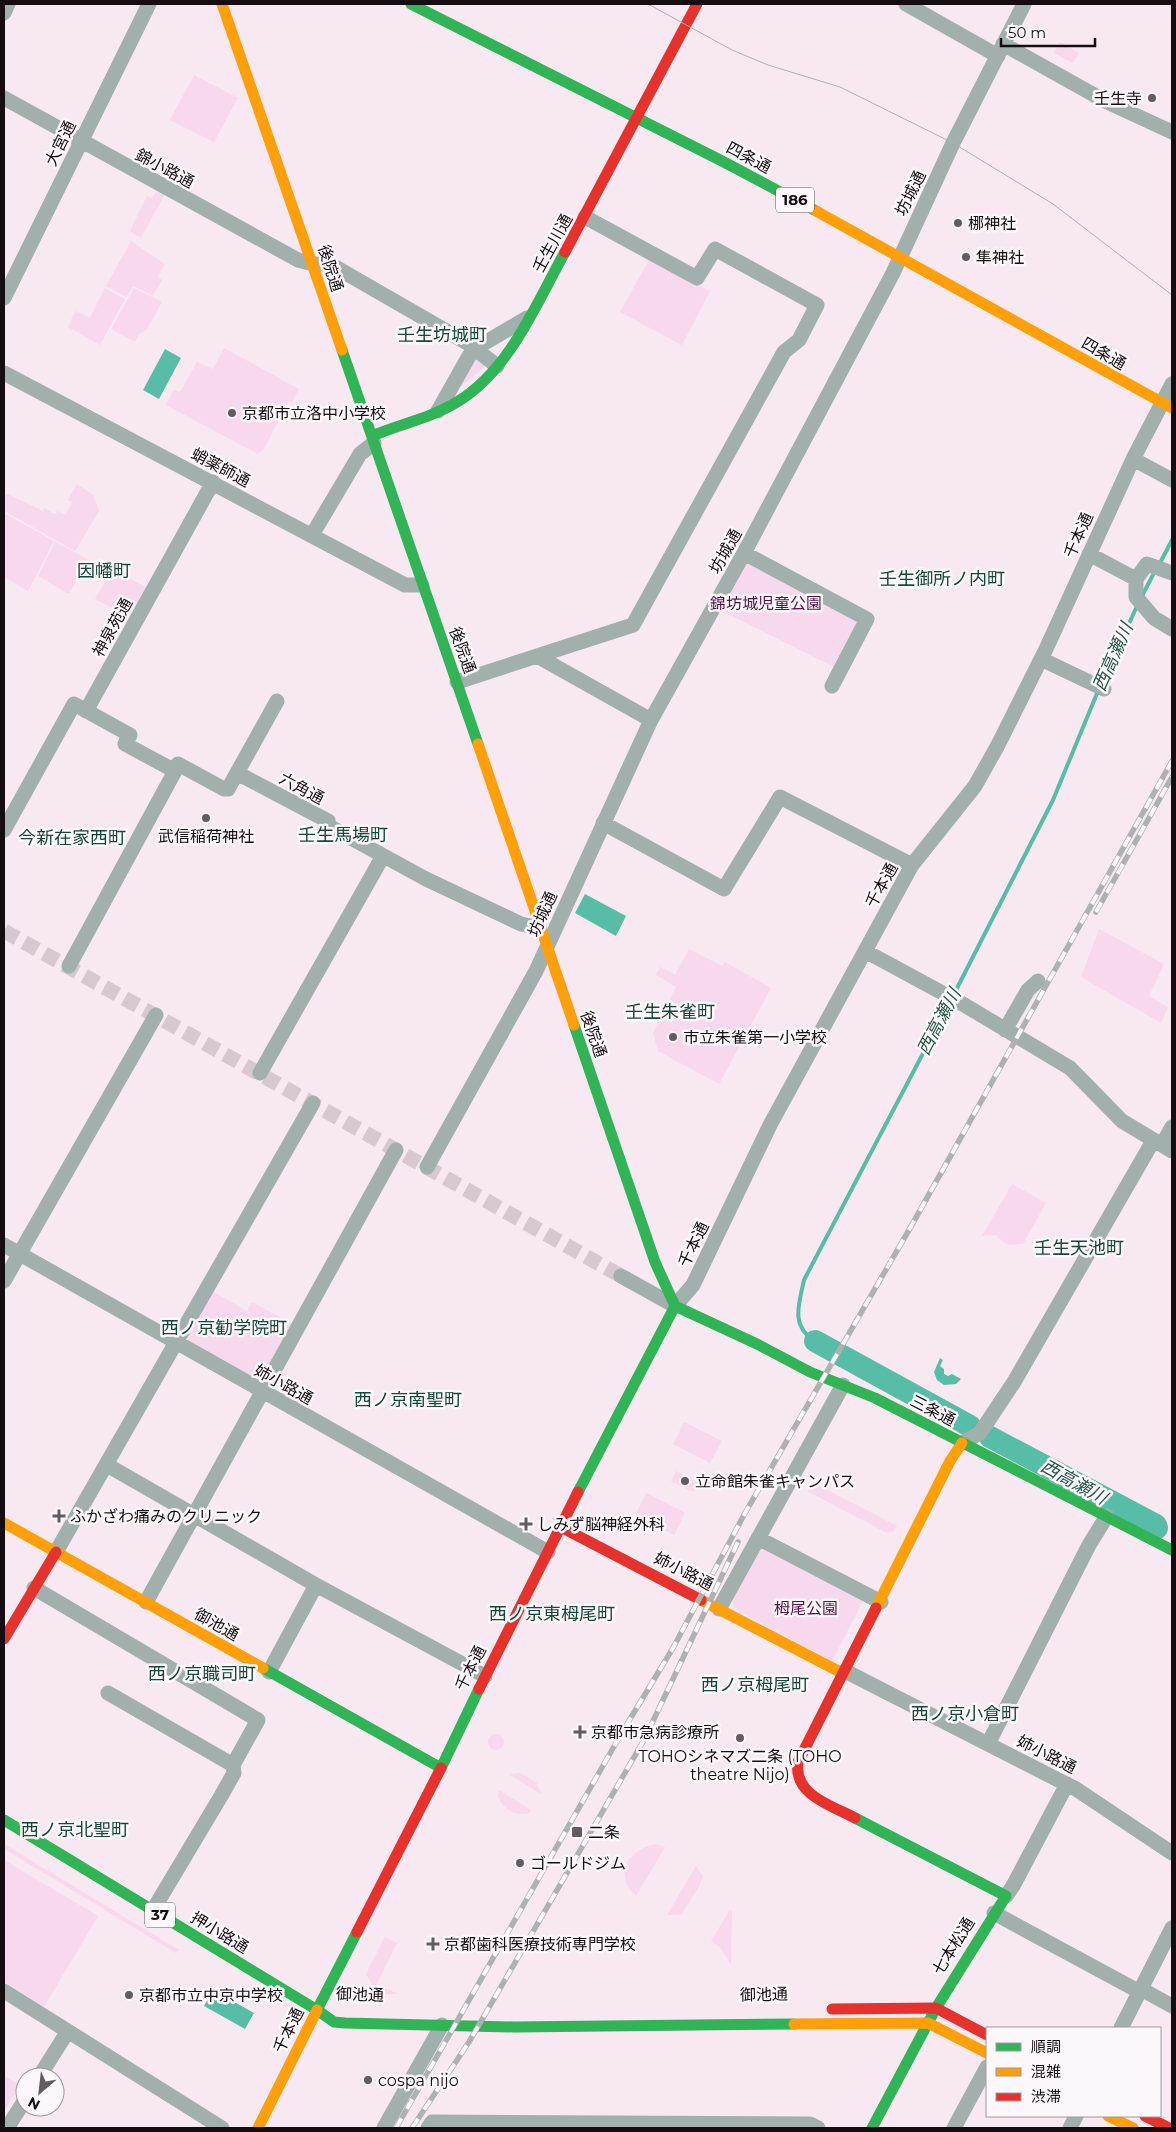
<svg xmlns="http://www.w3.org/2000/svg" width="1176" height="2132" font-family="Montserrat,'Noto Sans JP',sans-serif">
	<rect width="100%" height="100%" fill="#f8e8f2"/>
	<path fill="#f7d8ec" d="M1060 42 1079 53 1073 63 1054 53Z
		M194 75 238 98 214 142 170 120Z
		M159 188 166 192 141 238 130 231 147 196 152 198Z
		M131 241 165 264 158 277 162 280 153 296 133 286 126 297 106 286Z
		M650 258 710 291 682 345 620 312Z
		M105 288 125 299 100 345 68 327 75 311 90 318Z
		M134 288 162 302 147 329 138 335 135 342 111 329Z
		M224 348 299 389 292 402 289 401 264 449 258 454 166 405 174 390 180 392 197 362 213 369Z
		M474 357 486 366 461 386 459 384Z
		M77 484 93 495 99 511 75 551 4 511V497L8 494 43 511 44 508 55 514 57 511 65 515 72 502 68 500Z
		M4 513 54 541 28 591 4 577Z
		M55 542 88 559 69 594 38 576Z
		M751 564 858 620 859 627 836 668 718 609 742 565Z
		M112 569 147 588 130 617 95 599Z
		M1099 929 1164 964 1149 996 1168 1007 1161 1023 1081 977Z
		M689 949 722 966 725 962 771 988 719 1084 658 1051 653 1033 676 987 656 975 660 967 675 975Z
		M1012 1184 1046 1203 1023 1244C1004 1245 1008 1246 996 1235L982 1236Z
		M212 1291 247 1311 252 1302 294 1325 264 1380 258 1383 188 1344 187 1337Z
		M684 1422 722 1441 710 1463 673 1444Z
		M676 1471 698 1482 693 1492 671 1481Z
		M812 1482 897 1526 894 1531 887 1533 807 1491Z
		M647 1493 685 1513 674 1535 635 1515Z
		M763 1548 864 1599 832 1661 734 1608 732 1600 757 1553Z
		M488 1742a8 8 0 1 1 16 0a8 8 0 1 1-16 0Z
		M520 1773 537 1783 541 1794 509 1774Z
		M499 1790 531 1810 529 1813C516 1817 503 1809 498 1797Z
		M4 1844 179 1950 176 1953 4 1849Z
		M656 1844 665 1847 636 1896C613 1874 628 1849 656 1844Z
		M4 1860 98 1916 44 2007 4 1981Z
		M696 1866 703 1876 699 1886 681 1915H667Z
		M730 1910 732 1913 731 1965 720 1947 711 1941Z
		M385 1937 397 1943 377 1984 398 1994H378L366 1974Z
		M4 2076 20 2085 4 2111Z"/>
	<path fill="#58bda7" d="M165 349 181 358 159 399 143 390Z
		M585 894 626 916 616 936 575 913Z
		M940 1358 943 1360 940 1366 944 1369V1374L948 1376 952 1374 961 1379 956 1384 944 1385 937 1380 934 1372Z
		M213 1990 254 2013 245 2029 204 2006Z"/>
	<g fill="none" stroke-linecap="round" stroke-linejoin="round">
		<path stroke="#58bda7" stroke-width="4" d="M1159 565 1172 540
			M1142 596 1155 571
			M1101 684 1138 604
			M953 996 1053 800 1098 691
			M815 1341C790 1326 799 1304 804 1280L950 1002"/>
		<path stroke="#58bda7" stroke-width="22" d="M815 1341 970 1426
			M990 1437 1156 1525 1157 1528"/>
		<path stroke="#d6c7d1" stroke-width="15" stroke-dasharray="15 8" stroke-linecap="butt" d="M4 931 621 1276"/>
		<path stroke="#a1b0ac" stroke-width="15" d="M906 4 998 56
			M4 13 8 4
			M1003 44 1105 101 1172 132
			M4 98 298 260 313 264H330L469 344 497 366
			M4 298 149 4
			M4 373 405 585H422
			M438 411 469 356 476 348 527 318
			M1133 459 1172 480
			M312 535 360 454 374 443
			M744 553 867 619 832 686
			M1089 554 1136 579V597L1154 618 1172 629
			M1136 579 1147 564 1172 573
			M537 656 651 720
			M1041 659 1104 689
			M457 682 633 625 784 352 799 340 817 305 715 249 697 278 585 217
			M86 711 213 482
			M237 773 328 821 327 825 426 879 521 924 539 928
			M603 823 724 889 780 797 912 865
			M4 830 74 704 130 735 125 744 175 771 178 764 224 789H228L277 701
			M865 951 961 1003 1070 1068 1122 1121 1172 1151
			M69 966 175 771
			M1005 1030 1028 990 1038 981
			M260 1073 383 856
			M1162 1145 1172 1127
			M427 1167 536 971 651 720 744 553 893 273 953 143 1024 4
			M4 1245 548 1552
			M621 1276 675 1306 693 1285 770 1125 912 865 975 786 998 745 1046 649 1133 459 1172 384
			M4 1281 156 1015
			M962 1443 980 1433 1014 1382 1153 1141
			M107 1465 316 1585 485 1676
			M758 1538 881 1602
			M56 1552 313 1103
			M34 1588 258 1720 233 1765 234 1773 221 1796 153 1910
			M146 1602 396 1150
			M719 1609 843 1385
			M845 1671 1076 1789 1172 1853
			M269 1672 316 1585
			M108 1693 233 1765
			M988 1744 1089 1545 1107 1516
			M1006 1896 1013 1886 1067 1784
			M994 1913 1140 1992
			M1141 1989 1172 2006
			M4 1991 222 2128
			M1121 2028 1172 1928
			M39 2077 68 2031
			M7 2128 25 2100
			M384 2128 442 2025
			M428 2128 432 2122 810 2124 818 2128
			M954 2128 987 2067
			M1070 2128 1076 2116"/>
		<path stroke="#30b455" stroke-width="11" d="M411 4 722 161 816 211
			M342 350 478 744
			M372 436C400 424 431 418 457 402 510 370 536 304 565 252
			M574 1025 655 1262 675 1306
			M675 1306 757 1344 810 1372 875 1398 1172 1550
			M578 1492 675 1306
			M263 1668 441 1768 479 1689
			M855 1818 1006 1896 936 2008 872 2128
			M4 1820 317 2010 357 1932
			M317 2010 334 2022 345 2023 515 2027 794 2024"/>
		<path stroke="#ff9f0a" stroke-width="11" d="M222 4 342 350
			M816 211 1172 408
			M478 744 574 1025
			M4 1523 263 1668
			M701 1600 844 1674
			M876 1608 950 1461 962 1443
			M794 2024 928 2023 987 2053
			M1108 2116 1133 2128
			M258 2128 317 2010"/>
		<path stroke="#e5322d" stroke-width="11" d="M565 252 697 4
			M561 1527 701 1600
			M4 1639 56 1552
			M479 1689 578 1492
			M855 1818C831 1805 793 1795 798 1762L876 1608
			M357 1932 441 1768
			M832 2009 936 2008 987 2035
			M1145 2116 1169 2128"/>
		<path stroke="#aeb1b2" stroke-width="1" d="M648 4 732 50 768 65 840 87 953 143 1053 204 1172 295"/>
		<defs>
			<path id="rail" d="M1096 912 1172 777
				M396 2128 624 1729 673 1648 745 1513 909 1230 1172 761
				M412 2128 469 2042 644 1740 738 1542"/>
		</defs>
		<use href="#rail" stroke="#aeb1b2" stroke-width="5.5"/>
		<use href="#rail" stroke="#fcf7fa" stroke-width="4" stroke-dasharray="11" stroke-linecap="butt"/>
	</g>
	<g fill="#655a61" stroke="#fcf7fa" stroke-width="2">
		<circle cx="1152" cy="98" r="5"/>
		<circle cx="958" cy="223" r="5"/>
		<circle cx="966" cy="257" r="5"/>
		<circle cx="232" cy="413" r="5"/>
		<circle cx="206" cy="818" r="5"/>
		<circle cx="673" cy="1037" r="5"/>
		<circle cx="685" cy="1481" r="5"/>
		<path d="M56.5 1508.5h5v5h5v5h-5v5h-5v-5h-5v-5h5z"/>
		<path d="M523.5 1516.5h5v5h5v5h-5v5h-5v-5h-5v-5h5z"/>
		<path d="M577.5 1724.5h5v5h5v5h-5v5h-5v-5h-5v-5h5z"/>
		<circle cx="740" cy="1738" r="5"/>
		<rect x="571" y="1826" width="12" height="12" rx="2.5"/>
		<circle cx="520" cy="1863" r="5"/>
		<path d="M430.5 1936.5h5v5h5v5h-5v5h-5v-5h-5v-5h5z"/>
		<circle cx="129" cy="1995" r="5"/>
		<circle cx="368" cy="2080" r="5"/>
	</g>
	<g text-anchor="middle" stroke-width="5" stroke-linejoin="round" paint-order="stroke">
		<g fill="#fcf7fa" stroke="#5b5358" stroke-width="1">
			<rect x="776" y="187.5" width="38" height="25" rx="4"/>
			<rect x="145" y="1902.5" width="30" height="25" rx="4"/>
		</g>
		<g font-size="15" font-weight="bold" fill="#160d13">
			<text x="795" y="205">186</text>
			<text x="160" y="1920">37</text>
		</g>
		<g font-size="16" fill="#160d13" stroke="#fcf7fa" text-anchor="start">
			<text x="1142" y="104" text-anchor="end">壬生寺</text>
			<text x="968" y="229">梛神社</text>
			<text x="976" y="263">隼神社</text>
			<text x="242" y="419">京都市立洛中小学校</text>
			<text x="206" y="842" text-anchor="middle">武信稲荷神社</text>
			<text x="683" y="1043">市立朱雀第一小学校</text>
			<text x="695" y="1487">立命館朱雀キャンパス</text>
			<text x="70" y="1522">ふかざわ痛みのクリニック</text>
			<text x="537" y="1530">しみず脳神経外科</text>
			<text x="591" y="1738">京都市急病診療所</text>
			<text x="740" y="1762" text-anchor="middle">TOHOシネマズ二条 (TOHO<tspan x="740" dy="18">theatre Nijo)</tspan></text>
			<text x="588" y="1838">二条</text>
			<text x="530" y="1869">ゴールドジム</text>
			<text x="444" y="1950">京都歯科医療技術専門学校</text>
			<text x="139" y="2001">京都市立中京中学校</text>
			<text x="378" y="2086">cospa nijo</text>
		</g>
		<g font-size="16" fill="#160d13" stroke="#fcf7fa">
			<text transform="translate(60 143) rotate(-64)" y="6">大宮通</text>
			<text transform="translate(749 157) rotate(28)" y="6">四条通</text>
			<text transform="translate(165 168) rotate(28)" y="6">錦小路通</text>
			<text transform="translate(910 193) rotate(-64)" y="6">坊城通</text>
			<text transform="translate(552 243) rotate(-61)" y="6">壬生川通</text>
			<text transform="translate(331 268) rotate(72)" y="6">後院通</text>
			<text transform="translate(1104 353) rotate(30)" y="6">四条通</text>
			<text transform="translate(221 467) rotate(28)" y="6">蛸薬師通</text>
			<text transform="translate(1078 535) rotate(-66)" y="6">千本通</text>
			<text transform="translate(725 551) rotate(-61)" y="6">坊城通</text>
			<text transform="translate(112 627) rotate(-61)" y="6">神泉苑通</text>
			<text transform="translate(463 650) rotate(70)" y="6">後院通</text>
			<text transform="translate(302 788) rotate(28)" y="6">六角通</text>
			<text transform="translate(881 885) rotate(-61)" y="6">千本通</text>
			<text transform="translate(542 914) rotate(-66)" y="6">坊城通</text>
			<text transform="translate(594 1034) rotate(71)" y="6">後院通</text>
			<text transform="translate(693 1244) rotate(-64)" y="6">千本通</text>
			<text transform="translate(284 1384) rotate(29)" y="6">姉小路通</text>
			<text transform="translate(933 1410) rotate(27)" y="6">三条通</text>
			<text transform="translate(684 1571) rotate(27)" y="6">姉小路通</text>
			<text transform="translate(217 1624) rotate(29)" y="6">御池通</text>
			<text transform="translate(470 1668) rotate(-63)" y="6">千本通</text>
			<text transform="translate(1047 1754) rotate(27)" y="6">姉小路通</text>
			<text transform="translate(220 1932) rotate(31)" y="6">押小路通</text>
			<text transform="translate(953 1946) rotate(-58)" y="6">七本松通</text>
			<text transform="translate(360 1994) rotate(2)" y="6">御池通</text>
			<text transform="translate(764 1994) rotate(-1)" y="6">御池通</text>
			<text transform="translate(288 2030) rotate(-64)" y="6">千本通</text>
		</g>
		<g font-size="16" fill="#5c1049" stroke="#fcf7fa">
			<text x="766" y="609">錦坊城児童公園</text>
			<text x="806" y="1614">栂尾公園</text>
		</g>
		<g font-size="18" fill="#16493a" stroke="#fcf7fa">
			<text x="442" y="341">壬生坊城町</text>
			<text x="104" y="577">因幡町</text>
			<text x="942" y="585">壬生御所ノ内町</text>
			<text x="343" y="841">壬生馬場町</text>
			<text x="72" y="844">今新在家西町</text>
			<text x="670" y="1018">壬生朱雀町</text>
			<text x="1079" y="1254">壬生天池町</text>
			<text x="224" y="1334">西ノ京勧学院町</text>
			<text x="408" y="1406">西ノ京南聖町</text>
			<text x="552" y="1620">西ノ京東栂尾町</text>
			<text x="202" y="1680">西ノ京職司町</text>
			<text x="755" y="1691">西ノ京栂尾町</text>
			<text x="965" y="1720">西ノ京小倉町</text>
			<text x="75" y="1836">西ノ京北聖町</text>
		</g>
		<g font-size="18" font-style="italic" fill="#255a49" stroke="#fcf7fa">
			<text transform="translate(1113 657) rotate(-66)" y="6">西高瀬川</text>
			<text transform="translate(939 1022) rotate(-62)" y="6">西高瀬川</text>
			<text transform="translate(1074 1482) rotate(29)" y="6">西高瀬川</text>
		</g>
	</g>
	<rect width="1176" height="2132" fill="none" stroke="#160d13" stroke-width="10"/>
	<rect x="986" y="2027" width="175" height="90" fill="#fcf7fa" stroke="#a0999e"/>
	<rect x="996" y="2043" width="25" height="8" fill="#30b455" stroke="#a0999e"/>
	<text x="1031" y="2052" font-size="15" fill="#160d13">順調</text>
	<rect x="996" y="2068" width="25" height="8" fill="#ff9f0a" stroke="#a0999e"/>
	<text x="1031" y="2077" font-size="15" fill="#160d13">混雑</text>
	<rect x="996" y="2093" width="25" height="8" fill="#e5322d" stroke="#a0999e"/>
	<text x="1031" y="2102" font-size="15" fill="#160d13">渋滞</text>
	<g transform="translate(40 2092) rotate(208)"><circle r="24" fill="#fcf7fa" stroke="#a0999e"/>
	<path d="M0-4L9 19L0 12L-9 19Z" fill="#655a61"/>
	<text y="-8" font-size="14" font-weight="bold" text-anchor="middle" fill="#160d13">N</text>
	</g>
	<path d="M1001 38v8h94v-8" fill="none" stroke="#160d13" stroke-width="2.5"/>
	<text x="1008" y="38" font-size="15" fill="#160d13" stroke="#fcf7fa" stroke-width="4" paint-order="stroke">50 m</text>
</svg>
